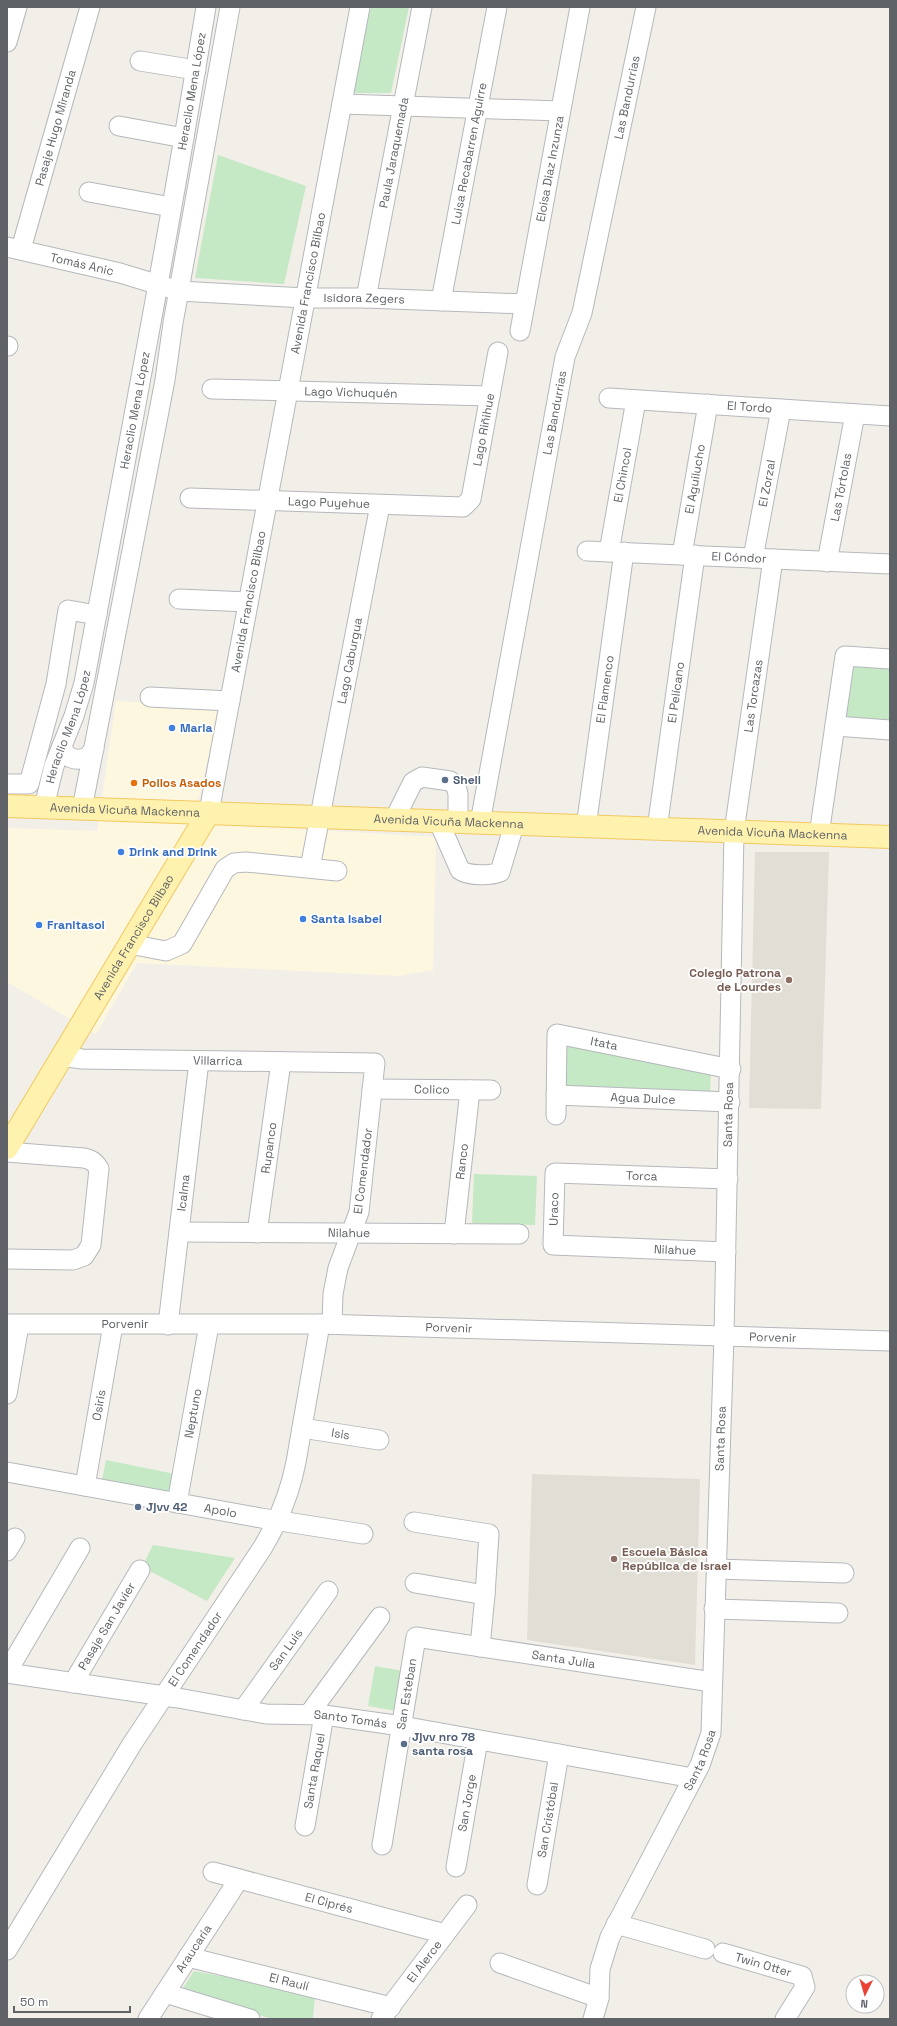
<svg xmlns="http://www.w3.org/2000/svg" width="897" height="2026" font-family="'Space Grotesk',sans-serif">
	<rect width="100%" height="100%" fill="#f1efe8"/>
	<path fill="#fef7e0" d="M116 701 220 707 193 823 436 837 433 970 400 976 137 963 96 1034 7 982V828L97 831Z"/>
	<path fill="#e1ded6" d="M755 852H829L821 1109 749 1108Z
		M532 1474 700 1479 695 1665 527 1640Z"/>
	<path fill="#c5e8c5" d="M371 7H409L391 93H351Z
		M218 155 306 186 284 284 195 278Z
		M852 663 890 665V721L844 718Z
		M564 1046 711 1068 710 1095 564 1086Z
		M474 1174 537 1176 535 1225 472 1223Z
		M106 1460 175 1474 171 1494 102 1480Z
		M153 1545 235 1558 207 1601 142 1567Z
		M375 1666 403 1671 397 1711 368 1706Z
		M194 1971 315 1994 313 2019H272L181 1991Z"/>
	<g fill="none" stroke-linecap="round" stroke-linejoin="round">
		<defs>
			<g id="minor">
				<path d="M7 42 17 7"/>
				<path d="M140 61 196 70"/>
				<path d="M342 104 560 111"/>
				<path d="M119 126 184 138"/>
				<path d="M89 192 171 207"/>
				<path id="s1" d="M7 247 120 273 179 291 305 298H366L525 304"/>
				<path id="s2" d="M21 249 90 7"/>
				<path id="s3" d="M366 298 422 7"/>
				<path id="s4" d="M441 301 497 7"/>
				<path id="s5" d="M520 331 580 7"/>
				<path d="M7 346H8"/>
				<path id="s6" d="M212 389 490 396"/>
				<path id="s7" d="M609 398 890 416"/>
				<path id="s8" d="M190 498 463 507 471 499 498 352"/>
				<path id="s9" d="M587 551 890 564"/>
				<path id="s10" d="M609 552 636 400"/>
				<path id="s11" d="M682 555 708 404"/>
				<path id="s12" d="M753 558 781 409"/>
				<path id="s13" d="M827 562 855 414"/>
				<path d="M179 599 248 602"/>
				<path d="M150 697 230 701"/>
				<path d="M835 726 890 730"/>
				<path d="M62 746C65 759 77 762 88 757L94 749"/>
				<path d="M7 784H29L56 684 68 610 97 615"/>
				<path id="s14" d="M44 807 54 766 74 716 84 683C126 458 169 233 206 7"/>
				<path d="M82 809 165 380 173 323 230 7"/>
				<path id="s15" d="M209 812 360 7"/>
				<path d="M394 820 413 782 422 777 450 781 456 786 458 794V822"/>
				<path d="M439 822 460 870C468 876 490 876 500 872L514 825"/>
				<path id="s16" d="M480 823 565 357 582 313 646 7"/>
				<path id="s17" d="M586 827 624 552"/>
				<path id="s18" d="M657 829 695 555"/>
				<path d="M819 835 845 656 890 659"/>
				<path id="s19" d="M310 868 380 505"/>
				<path d="M129 944 166 951 182 944 225 869 234 863 246 862 337 871"/>
				<path id="s20" d="M61 1056 82 1059 375 1063 359 1212 338 1268 333 1294 332 1324"/>
				<path id="s21" d="M372 1089 491 1090"/>
				<path id="s22" d="M556 1095 730 1102"/>
				<path id="s23" d="M556 1115 557 1034 731 1069"/>
				<path d="M7 1152 84 1158C92 1160 95 1162 99 1169L91 1245 84 1256 73 1260 7 1259"/>
				<path id="s24" d="M179 1232 519 1234"/>
				<path id="s25" d="M257 1233 281 1062"/>
				<path id="s26" d="M454 1234 470 1090"/>
				<path id="s27" d="M726 1252 553 1245 555 1173 728 1179"/>
				<path id="s28" d="M7 1324H320L890 1341"/>
				<path id="s29" d="M168 1325 199 1061"/>
				<path d="M7 1394 19 1325"/>
				<path id="s30" d="M302 1428 379 1440"/>
				<path id="s31" d="M7 1472 261 1518 363 1534"/>
				<path id="s32" d="M85 1486 113 1325"/>
				<path id="s33" d="M177 1503 209 1325"/>
				<path d="M414 1522 489 1534 485 1595 480 1647"/>
				<path d="M7 1551 15 1538"/>
				<path d="M716 1569 844 1573"/>
				<path d="M415 1583 485 1595"/>
				<path d="M714 1609 838 1613"/>
				<path d="M7 1672 80 1548"/>
				<path id="s34" d="M7 1673 178 1698 266 1714 324 1715 402 1726 693 1778"/>
				<path id="s35" d="M73 1683 140 1570"/>
				<path id="s36" d="M243 1710 328 1591"/>
				<path d="M309 1714 380 1617"/>
				<path id="s37" d="M305 1826 324 1715"/>
				<path id="s38" d="M382 1845 416 1637 712 1682"/>
				<path id="s39" d="M456 1867 478 1740"/>
				<path id="s40" d="M213 1872 445 1934"/>
				<path id="s41" d="M537 1885 559 1754"/>
				<path d="M616 1924 705 1949"/>
				<path id="s42" d="M7 1950 132 1744 263 1547C279 1520 290 1493 296 1462L320 1324"/>
				<path id="s43" d="M723 1953 802 1976 805 1987 785 2019"/>
				<path id="s44" d="M188 1957 391 2007"/>
				<path d="M500 1963 599 1998"/>
				<path d="M165 1993 250 2019"/>
				<path id="s45" d="M148 2019 239 1879"/>
				<path id="s46" d="M381 2019 467 1905"/>
				<path id="s47" d="M593 2019 599 1998 600 1969 610 1937 700 1765 711 1733 724 1336 734 832 773 559"/>
			</g>
			<g id="major">
				<path id="s48" d="M7 806 890 837"/>
				<path id="s49" d="M7 1148 209 812"/>
			</g>
		</defs>
		<use href="#minor" stroke="#b5b8bc" stroke-width="21"/>
		<use href="#major" stroke="#f2c960" stroke-width="24"/>
		<use href="#minor" stroke="#fff" stroke-width="19"/>
		<use href="#major" stroke="#fff2af" stroke-width="22"/>
	</g>
	<g fill="#3f7fe0" stroke="#fff" stroke-width="1.5">
		<circle cx="172" cy="728" r="4"/>
		<circle cx="121" cy="852" r="4"/>
		<circle cx="303" cy="919" r="4"/>
		<circle cx="39" cy="925" r="4"/>
	</g>
	<g fill="#5c6f8a" stroke="#fff" stroke-width="1.5">
		<circle cx="445" cy="780" r="4"/>
		<circle cx="138" cy="1507" r="4"/>
		<circle cx="404" cy="1744" r="4"/>
	</g>
	<circle fill="#e8710a" stroke="#fff" stroke-width="1.5" cx="134" cy="783" r="4"/>
	<g fill="#8d6e63" stroke="#fff" stroke-width="1.5">
		<circle cx="789" cy="980" r="4"/>
		<circle cx="614" cy="1559" r="4"/>
	</g>
	<g text-anchor="middle" stroke-width="3.5" stroke-linejoin="round" paint-order="stroke">
		<g font-size="12" fill="#5f6368" stroke="#fff">
			<text dy="4" stroke="none"><textPath href="#s14" startOffset="732">Heraclio Mena López</textPath></text>
			<text dy="4" stroke="none"><textPath href="#s16" startOffset="741">Las Bandurrias</textPath></text>
			<text dy="4" stroke="none"><textPath href="#s2" startOffset="126">Pasaje Hugo Miranda</textPath></text>
			<text dy="4" stroke="none"><textPath href="#s3" startOffset="148">Paula Jaraquemada</textPath></text>
			<text dy="4" stroke="none"><textPath href="#s4" startOffset="150">Luisa Recabarren Aguirre</textPath></text>
			<text dy="4" stroke="none"><textPath href="#s5" startOffset="165">Eloisa Diaz Inzunza</textPath></text>
			<text dy="4" stroke="none"><textPath href="#s1" startOffset="77">Tomás Anic</textPath></text>
			<text dy="4" stroke="none"><textPath href="#s15" startOffset="538">Avenida Francisco Bilbao</textPath></text>
			<text dy="4" stroke="none"><textPath href="#s1" startOffset="363">Isidora Zegers</textPath></text>
			<text dy="4" stroke="none"><textPath href="#s6" startOffset="139">Lago Vichuquén</textPath></text>
			<text dy="4" stroke="none"><textPath href="#s7" startOffset="141">El Tordo</textPath></text>
			<text dy="4" stroke="none"><textPath href="#s14" startOffset="408">Heraclio Mena López</textPath></text>
			<text dy="4" stroke="none"><textPath href="#s16" startOffset="417">Las Bandurrias</textPath></text>
			<text dy="4" stroke="none"><textPath href="#s8" startOffset="355">Lago Riñihue</textPath></text>
			<text dy="4" stroke="none"><textPath href="#s10" startOffset="78">El Chincol</textPath></text>
			<text dy="4" stroke="none"><textPath href="#s11" startOffset="77">El Aguilucho</textPath></text>
			<text dy="4" stroke="none"><textPath href="#s12" startOffset="76">El Zorzal</textPath></text>
			<text dy="4" stroke="none"><textPath href="#s13" startOffset="76">Las Tórtolas</textPath></text>
			<text dy="4" stroke="none"><textPath href="#s8" startOffset="139">Lago Puyehue</textPath></text>
			<text dy="4" stroke="none"><textPath href="#s9" startOffset="152">El Cóndor</textPath></text>
			<text dy="4" stroke="none"><textPath href="#s15" startOffset="214">Avenida Francisco Bilbao</textPath></text>
			<text dy="4" stroke="none"><textPath href="#s19" startOffset="211">Lago Caburgua</textPath></text>
			<text dy="4" stroke="none"><textPath href="#s17" startOffset="139">El Flamenco</textPath></text>
			<text dy="4" stroke="none"><textPath href="#s18" startOffset="138">El Pelícano</textPath></text>
			<text dy="4" stroke="none"><textPath href="#s47" startOffset="1351">Las Torcazas</textPath></text>
			<text dy="4" stroke="none"><textPath href="#s14" startOffset="84">Heraclio Mena López</textPath></text>
			<text dy="4" stroke="none"><textPath href="#s48" startOffset="118">Avenida Vicuña Mackenna</textPath></text>
			<text dy="4" stroke="none"><textPath href="#s48" startOffset="442">Avenida Vicuña Mackenna</textPath></text>
			<text dy="4" stroke="none"><textPath href="#s48" startOffset="766">Avenida Vicuña Mackenna</textPath></text>
			<text dy="4" stroke="none"><textPath href="#s49" startOffset="246">Avenida Francisco Bilbao</textPath></text>
			<text dy="4" stroke="none"><textPath href="#s23" startOffset="129">Itata</textPath></text>
			<text dy="4" stroke="none"><textPath href="#s20" startOffset="157">Villarrica</textPath></text>
			<text dy="4" stroke="none"><textPath href="#s21" startOffset="60">Colico</textPath></text>
			<text dy="4" stroke="none"><textPath href="#s22" startOffset="87">Agua Dulce</textPath></text>
			<text dy="4" stroke="none"><textPath href="#s47" startOffset="931">Santa Rosa</textPath></text>
			<text dy="4" stroke="none"><textPath href="#s25" startOffset="86">Rupanco</textPath></text>
			<text dy="4" stroke="none"><textPath href="#s26" startOffset="73">Ranco</textPath></text>
			<text transform="translate(363 1171) rotate(-83)" y="4">El Comendador</text>
			<text dy="4" stroke="none"><textPath href="#s27" startOffset="332">Torca</textPath></text>
			<text dy="4" stroke="none"><textPath href="#s29" startOffset="133">Icalma</textPath></text>
			<text dy="4" stroke="none"><textPath href="#s27" startOffset="209">Uraco</textPath></text>
			<text dy="4" stroke="none"><textPath href="#s24" startOffset="170">Nilahue</textPath></text>
			<text transform="translate(675 1250) rotate(2)" y="4">Nilahue</text>
			<text dy="4" stroke="none"><textPath href="#s28" startOffset="118">Porvenir</textPath></text>
			<text dy="4" stroke="none"><textPath href="#s28" startOffset="442">Porvenir</textPath></text>
			<text dy="4" stroke="none"><textPath href="#s28" startOffset="766">Porvenir</textPath></text>
			<text dy="4" stroke="none"><textPath href="#s32" startOffset="82">Osiris</textPath></text>
			<text dy="4" stroke="none"><textPath href="#s33" startOffset="91">Neptuno</textPath></text>
			<text dy="4" stroke="none"><textPath href="#s30" startOffset="39">Isis</textPath></text>
			<text dy="4" stroke="none"><textPath href="#s47" startOffset="607">Santa Rosa</textPath></text>
			<text dy="4" stroke="none"><textPath href="#s31" startOffset="217">Apolo</textPath></text>
			<text dy="4" stroke="none"><textPath href="#s35" startOffset="66">Pasaje San Javier</textPath></text>
			<text dy="4" stroke="none"><textPath href="#s42" startOffset="355">El Comendador</textPath></text>
			<text dy="4" stroke="none"><textPath href="#s36" startOffset="74">San Luis</textPath></text>
			<text dy="4" stroke="none"><textPath href="#s38" startOffset="360">Santa Julia</textPath></text>
			<text dy="4" stroke="none"><textPath href="#s38" startOffset="153">San Esteban</textPath></text>
			<text dy="4" stroke="none"><textPath href="#s34" startOffset="347">Santo Tomás</textPath></text>
			<text dy="4" stroke="none"><textPath href="#s47" startOffset="283">Santa Rosa</textPath></text>
			<text dy="4" stroke="none"><textPath href="#s37" startOffset="56">Santa Raquel</textPath></text>
			<text dy="4" stroke="none"><textPath href="#s39" startOffset="65">San Jorge</textPath></text>
			<text dy="4" stroke="none"><textPath href="#s41" startOffset="66">San Cristóbal</textPath></text>
			<text dy="4" stroke="none"><textPath href="#s40" startOffset="120">El Ciprés</textPath></text>
			<text dy="4" stroke="none"><textPath href="#s45" startOffset="84">Araucaria</textPath></text>
			<text dy="4" stroke="none"><textPath href="#s46" startOffset="72">El Alerce</textPath></text>
			<text dy="4" stroke="none"><textPath href="#s43" startOffset="42">Twin Otter</textPath></text>
			<text dy="4" stroke="none"><textPath href="#s44" startOffset="104">El Raulí</textPath></text>
		</g>
		<g font-size="12" font-weight="bold" fill="#366cbe" stroke="#fff" text-anchor="start">
			<text x="180" y="732">Maria</text>
			<text x="129" y="856">Drink and Drink</text>
			<text x="311" y="923">Santa Isabel</text>
			<text x="47" y="929">Franitasol</text>
		</g>
		<g font-size="12" font-weight="bold" fill="#4e5e75" stroke="#fff" text-anchor="start">
			<text x="453" y="784">Shell</text>
			<text x="146" y="1511">Jjvv 42</text>
			<text x="412" y="1741">Jjvv nro 78<tspan x="412" dy="14">santa rosa</tspan></text>
		</g>
		<g font-size="12" font-weight="bold" fill="#c56008" stroke="#fff" text-anchor="start">
			<text x="142" y="787">Pollos Asados</text>
		</g>
		<g font-size="12" font-weight="bold" fill="#785e54" stroke="#fff" text-anchor="end">
			<text x="781" y="977">Colegio Patrona<tspan x="781" dy="14">de Lourdes</tspan></text>
			<text x="622" y="1556" text-anchor="start">Escuela Básica<tspan x="622" dy="14">República de Israel</tspan></text>
		</g>
	</g>
	<rect width="897" height="2026" fill="none" stroke="#5f6368" stroke-width="16"/>
	<g transform="translate(865 1994) rotate(185)"><circle r="19" fill="#ffffff" stroke="#bfc1c3"/>
	<path d="M0-3L7 15L0 10L-7 15Z" fill="#ea4335"/>
	<text y="-6" font-size="11" font-weight="bold" text-anchor="middle" fill="#5f6368">N</text>
	</g>
	<path d="M14 2006v6h116v-6" fill="none" stroke="#5f6368" stroke-width="2"/>
	<text x="20" y="2006" font-size="12" fill="#5f6368" stroke="#ffffff" stroke-width="3" paint-order="stroke">50 m</text>
</svg>
